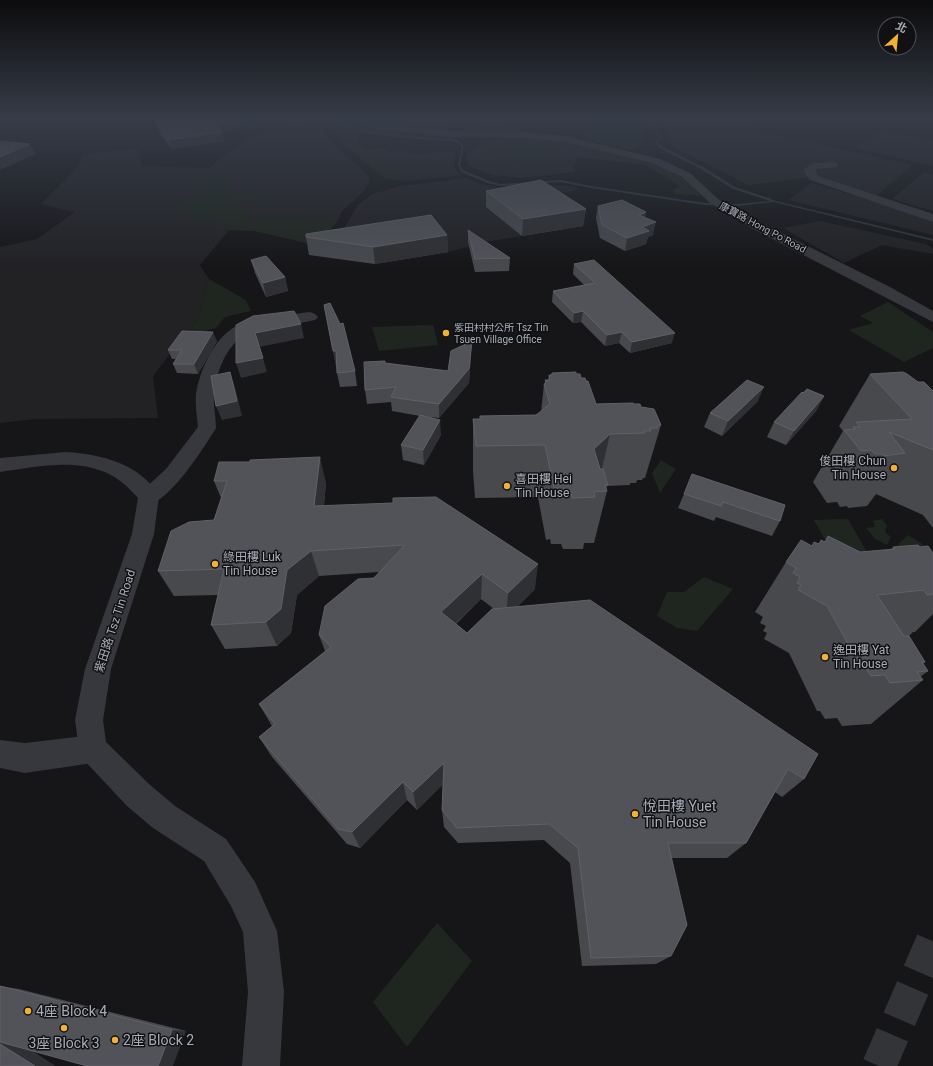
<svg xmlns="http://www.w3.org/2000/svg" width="933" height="1066" font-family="Roboto,'Noto Sans TC',sans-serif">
	<rect width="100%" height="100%" fill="#161618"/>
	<path fill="#222225" d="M360 118H451L449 132 381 125Z
		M677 118H752L759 131 913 165 873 199 808 178 748 185 672 146 663 127Z
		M476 120H499L513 126 525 127 522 134 467 133 462 127H482Z
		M292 123 311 125 323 129 334 145 368 175 370 182 363 192 342 211 337 222 326 234 319 246 255 231 229 230 200 265 209 279 197 320 153 376 158 418 35 419 0 423V247L37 239 75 212 41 204 79 166 83 154 138 149 142 166 209 168 228 152 256 134 271 128Z
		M883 131 933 140V166L855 148Z
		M569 143 608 152 578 157 574 165 575 172 521 178 492 175 480 171 469 165 466 158 470 150 526 163 559 150Z
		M379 148 391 152 400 150 414 154 456 151 454 165 457 172 464 175 407 181 380 156 369 150Z
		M924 172 933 175V211L892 199Z
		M466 178 481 184 502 188 554 185 569 186 581 189 544 197 583 226 491 241 448 252 375 264 333 258 330 245 344 228 358 205 372 194 400 186Z
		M812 183 933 219V235L788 200Z
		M820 221 926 244 933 249V254L882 245 844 263 783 228Z"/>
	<path fill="#1e261f" d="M344 118C371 134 422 133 454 137L449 142 384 137 369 132 357 133V143L380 156 407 181 385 179 343 144 338 135 327 123Z
		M598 118H644L642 122 645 133 641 142 633 151 580 138 588 124Z
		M849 118H895L892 122H857Z
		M495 139H536L569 143 559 150 551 163H526L470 150Z
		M608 152C633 158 663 163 684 179 690 184 696 191 701 196L674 194 673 190 680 186 646 165 578 157Z
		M205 174 228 176 232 194 259 192 262 198 242 201 247 219 272 216 337 222 326 234 319 246 255 231 229 230 176 211 185 200 205 198Z
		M209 279 246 300 251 311 225 317 216 328 184 336 197 320Z
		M888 302 933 332V348L904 362 849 330 873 323 860 316Z
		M433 325 438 345 379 351 372 327Z
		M661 460 676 469 660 493 652 473Z
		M848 519 872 561 837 562 814 520Z
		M882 519 887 525 885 532 891 537 887 545 875 539 866 528 874 527 875 524 872 521Z
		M908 535 921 543 933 557 897 553 899 543Z
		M704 577 733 589 697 631 677 628 657 616 667 592H684Z
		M437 923 472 961 407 1047 373 1002Z"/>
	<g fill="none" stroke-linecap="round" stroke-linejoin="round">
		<path fill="#2c353c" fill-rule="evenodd" d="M328 118H332L361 130 386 134 458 140 464 146 460 165 463 170 489 181 500 184 561 180 591 186 705 203 738 204 770 201 733 189 701 169 659 148 655 141 659 138 658 134 650 123 658 118H662L652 123 660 134 661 138 657 141 661 146 703 167 735 187 772 199V200L933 239V241L774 202 738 206 705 205 591 188 561 182 500 186 487 183 461 172 458 165 462 146 456 142 386 136 360 132Z"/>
		<path stroke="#333438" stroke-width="34" stroke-dasharray="34 17" stroke-linecap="butt" d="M879 1066 933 941"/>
		<path fill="#37383d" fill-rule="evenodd" d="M352 118H364L376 123 453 131 522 132 565 136 660 159 690 173 718 199 765 225 890 287 933 311V322L757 231 710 203 682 177 652 163 565 142 522 138 453 137 374 129Z
			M833 162 837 163 838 165 837 167 816 169 815 170 818 176 933 214V222L810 180 805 174 804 169 814 163Z
			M310 312 315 314 318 317 315 320C296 325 276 324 257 329 231 335 216 369 214 394 213 405 216 417 216 428 203 449 178 488 157 501 152 504 147 503 142 501L139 496 142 491 166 469 198 427C197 416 195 405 196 394 200 369 216 333 241 324 262 316 287 315 310 312Z
			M93 735 103 739 107 749 103 759 93 763 25 773 0 768V740L25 743Z"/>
		<path fill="#37383d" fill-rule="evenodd" d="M66 452C101 454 141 464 159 496L154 534 111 669 103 720 106 742 149 784 175 806 226 839 255 882 277 931 284 992 280 1066H242L248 992 243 932 231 906 204 861 153 828 127 806 83 759 79 749 75 720 85 669 132 534 138 498C129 488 120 479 107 473 75 458 34 467 0 472V458Z"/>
	</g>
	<path fill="#47494d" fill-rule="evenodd" d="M276 119 256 122 257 127 222 132 225 141 172 149 159 132 156 123Z
		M486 191 586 209 583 226 522 236 486 207Z
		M598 206 646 212 645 217 653 235 648 237 646 244 625 251 600 238 596 218Z
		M468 230 510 258 509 271 475 272 468 242Z
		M447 235 448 252 375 264 309 255 306 237Z
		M251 260 285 277 288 291 266 297 255 273Z
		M574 264 672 343 630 353 619 343 605 346 581 322 573 323 552 302 553 291 584 285 573 274Z
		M324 305 355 371 357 386 340 387 337 373V366H336Z
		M217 341 198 374 177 373 173 364 176 359H172L168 350Z
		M471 355 469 383 439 418 422 416 441 435 424 465 403 460 401 445 420 416 392 411 391 402 367 404 365 390 385 363 448 371Z
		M552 373 576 374 581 378 596 404H634L641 407 661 425 645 478H643L642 480H637L636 483H630V485L607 486 606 490 607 491 594 543H584L583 549H563L561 544H551L550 539 546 540 538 497 475 498 473 471V419H480V416L536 415 541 412 544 384H545V380H548L549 375H551Z
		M870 374 918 382 933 391V528L923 515 876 494 867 506 848 508 847 506 840 507 837 502 827 503 813 482 843 431 839 426Z
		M803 393 824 396 816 411 786 445 767 437 774 422Z
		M758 401 722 436 704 427 710 413Z
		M219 462 326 483 324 505 535 589 517 607 590 600 804 779 782 797 775 792 746 843 727 858H672L671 956 656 964 582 966 570 863 544 840 458 843 444 827 442 810 443 784 417 810 407 800 360 848 347 844 272 757 259 737 272 726 259 704 325 651 319 635 379 572 319 576 297 595 291 633 277 646 225 649 211 625 218 595 174 596 158 571 214 520 221 498 214 481ZM481 599 494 609 467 633 456 624Z
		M684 494 785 505 780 521 772 536 716 517 714 521 678 508Z
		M828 536 860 552 890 550 893 547H920L933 553V614L915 632H913L909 636 925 662 923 664 928 671 920 677 923 680 871 724 842 726 837 718 825 719 820 711H817L789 653 764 639 767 633 763 631 766 626 760 623 763 617 755 612 786 562 812 546 825 542Z
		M0 986 19 989 186 1031 32 1051 55 1066H0Z"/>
	<path fill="#2f3033" d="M252 118H276V119L256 122 257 127 222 132 225 141 172 149 169 140 215 124Z
		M30 144 36 154 0 170V157Z
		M586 209 583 226 522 236 523 219Z
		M646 212 643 225 639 215Z
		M656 222 653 235 648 237 646 244 625 251 627 238 642 227Z
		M447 235 448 252 375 264 373 247Z
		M285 277 288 291 266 297 263 283Z
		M583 311 581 322 573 323 574 313Z
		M301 324 304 338 259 347 255 333Z
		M213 332 217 341 198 374 194 364Z
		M622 332 619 343 605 346 607 335Z
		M675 333 672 343 630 353 632 342Z
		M472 341 469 383 439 418V404Z
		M333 351H336L339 365 336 366Z
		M263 358 267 372 241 378 236 363Z
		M230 372 235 387 242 416 222 420 216 406Z
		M764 387 758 401 722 436 728 421Z
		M824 396 816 411 786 445 794 431Z
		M440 420 441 435 424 465 423 450Z
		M610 434 598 486 594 449Z
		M320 457 326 483 321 532 314 506Z
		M311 551 319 576 297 595 291 633 277 646 266 622 287 570Z
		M538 564 535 589 506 618 508 593Z
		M482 574 481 599 442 636 441 612Z
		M444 763 446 782 417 810 413 792Z
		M403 782 407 800 360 848 352 832Z
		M172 1030 186 1031 173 1066H158Z
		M0 1041 18 1042 55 1066H35L0 1044Z"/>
	<path fill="#525359" stroke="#5f6168" d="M156 118H255L215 124 222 132 169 140 156 123Z
		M0 141 30 144 0 157Z
		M541 180 586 209 523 219 486 191Z
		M622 200 646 212 639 215 656 222 642 227 649 231 627 238 602 225 598 206Z
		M431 215 447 235 373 247 306 237V234Z
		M468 230 510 258 475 259Z
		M266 256 285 277 263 283 251 260Z
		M594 260 675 333 632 342 622 332 607 335 583 311 574 313 553 291 595 283 574 264Z
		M330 303 340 324 343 323 355 371 337 373 336 351H333L324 305Z
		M294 311 301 324 255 333 263 358 236 363V325L253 316Z
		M182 331 213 332 194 364H173L182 350H168Z
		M472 341 469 369 439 404 391 397 396 387 365 390 364 362 385 361V363L448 371 451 351Z
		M230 372 237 401 216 406 211 376Z
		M576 372V374H580L581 378H585L586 381H588L596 404 633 403 634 404H640L641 407 654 409 661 425 657 426 658 428H650L651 431H644L645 433 610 434 594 449 600 469H603L608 485H605L607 491 594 492 595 497 572 498 571 492 560 493 559 488H554L545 445 476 446 473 419H480V416L536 415 550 404 544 384 546 383 545 380H550L549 375H552V373Z
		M903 372 907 374 918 382H924L933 391V450L889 432 905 453 884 456 882 454H875L871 450 861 451 844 430 855 429 853 427H860L856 422 912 419 870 374Z
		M747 380 764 387 728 421 710 413Z
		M807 389 824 396 794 431 774 422 802 392 803 393Z
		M420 415 440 420 423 450 401 445Z
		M320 457 314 506 393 503V498L436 497 538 564 508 593 482 574 441 612 467 633 492 609 590 600 818 754 804 779 788 769 746 843H668L687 925 671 956 591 958 578 848 549 824 457 828 442 810 444 763 413 792 403 782 352 832 338 829 259 737 275 724 259 704 331 647 319 635 325 606 358 579 374 578 405 545 311 551 287 570 281 609 266 622 211 625 224 569 158 571 171 531 189 522 214 520 227 481H214L219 462H250V460Z
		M692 474 785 505 780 521 723 502 721 506 684 494Z
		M828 536 860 552 895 549 893 547 918 545 920 547 928 546 933 553V594L927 595 924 590 877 595 904 636H909L925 662H922L928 671 917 672 923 680 890 683 885 675 871 676 865 667H861L827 606 798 590 801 585 797 583 800 577 793 573 796 568 786 562 801 540 812 546 814 542 819 544 821 540 825 542Z
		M0 986 172 1030 158 1066H87L0 1042Z
		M0 1044 35 1066H0Z"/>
	<linearGradient id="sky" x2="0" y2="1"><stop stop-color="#0c0c0d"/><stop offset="0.44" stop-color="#363c48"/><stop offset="1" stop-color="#363c48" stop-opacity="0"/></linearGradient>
	<rect width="933" height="268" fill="url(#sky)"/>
	<g fill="#f2b134" stroke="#111113" stroke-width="1.5">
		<circle cx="446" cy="333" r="4"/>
		<circle cx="894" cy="468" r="4"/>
		<circle cx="507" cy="486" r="4"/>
		<circle cx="215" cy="564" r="4"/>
		<circle cx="825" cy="657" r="4"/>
		<circle cx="635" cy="814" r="4"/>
		<circle cx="28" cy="1011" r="4"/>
		<circle cx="64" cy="1028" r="4"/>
		<circle cx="115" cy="1040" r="4"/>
	</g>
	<g text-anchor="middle" stroke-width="3" stroke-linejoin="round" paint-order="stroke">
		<g font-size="10" fill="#a8adb8" stroke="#111113">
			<text transform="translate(763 227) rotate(28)" y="4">康寶路 Hong Po Road</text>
		</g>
		<g font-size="10" fill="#a8adb8" stroke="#111113" text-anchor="start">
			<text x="454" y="331">紫田村村公所 Tsz Tin<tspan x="454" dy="12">Tsuen Village Office</tspan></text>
		</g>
		<g font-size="12" fill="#a8adb8" stroke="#111113" text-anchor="start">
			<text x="886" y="465" text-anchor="end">俊田樓 Chun<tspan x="886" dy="14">Tin House</tspan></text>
			<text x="515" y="483">喜田樓 Hei<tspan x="515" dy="14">Tin House</tspan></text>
			<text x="223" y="561">綠田樓 Luk<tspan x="223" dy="14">Tin House</tspan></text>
			<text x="833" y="654">逸田樓 Yat<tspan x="833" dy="14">Tin House</tspan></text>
		</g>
		<g font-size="12" fill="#a8adb8" stroke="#111113">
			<text transform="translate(115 621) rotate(-72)" y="4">紫田路 Tsz Tin Road</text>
		</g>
		<g font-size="14" fill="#a8adb8" stroke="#111113" text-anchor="start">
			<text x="643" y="811">悅田樓 Yuet<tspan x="643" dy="16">Tin House</tspan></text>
			<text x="36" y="1016">4座 Block 4</text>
			<text x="123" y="1045">2座 Block 2</text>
			<text x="64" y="1048" text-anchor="middle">3座 Block 3</text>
		</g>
	</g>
	<g transform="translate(897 36) rotate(27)"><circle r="19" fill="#111113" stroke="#4d4f55"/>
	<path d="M0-3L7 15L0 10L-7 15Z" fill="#f2b134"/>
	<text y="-6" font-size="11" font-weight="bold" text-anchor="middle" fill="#a8adb8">北</text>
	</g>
</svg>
